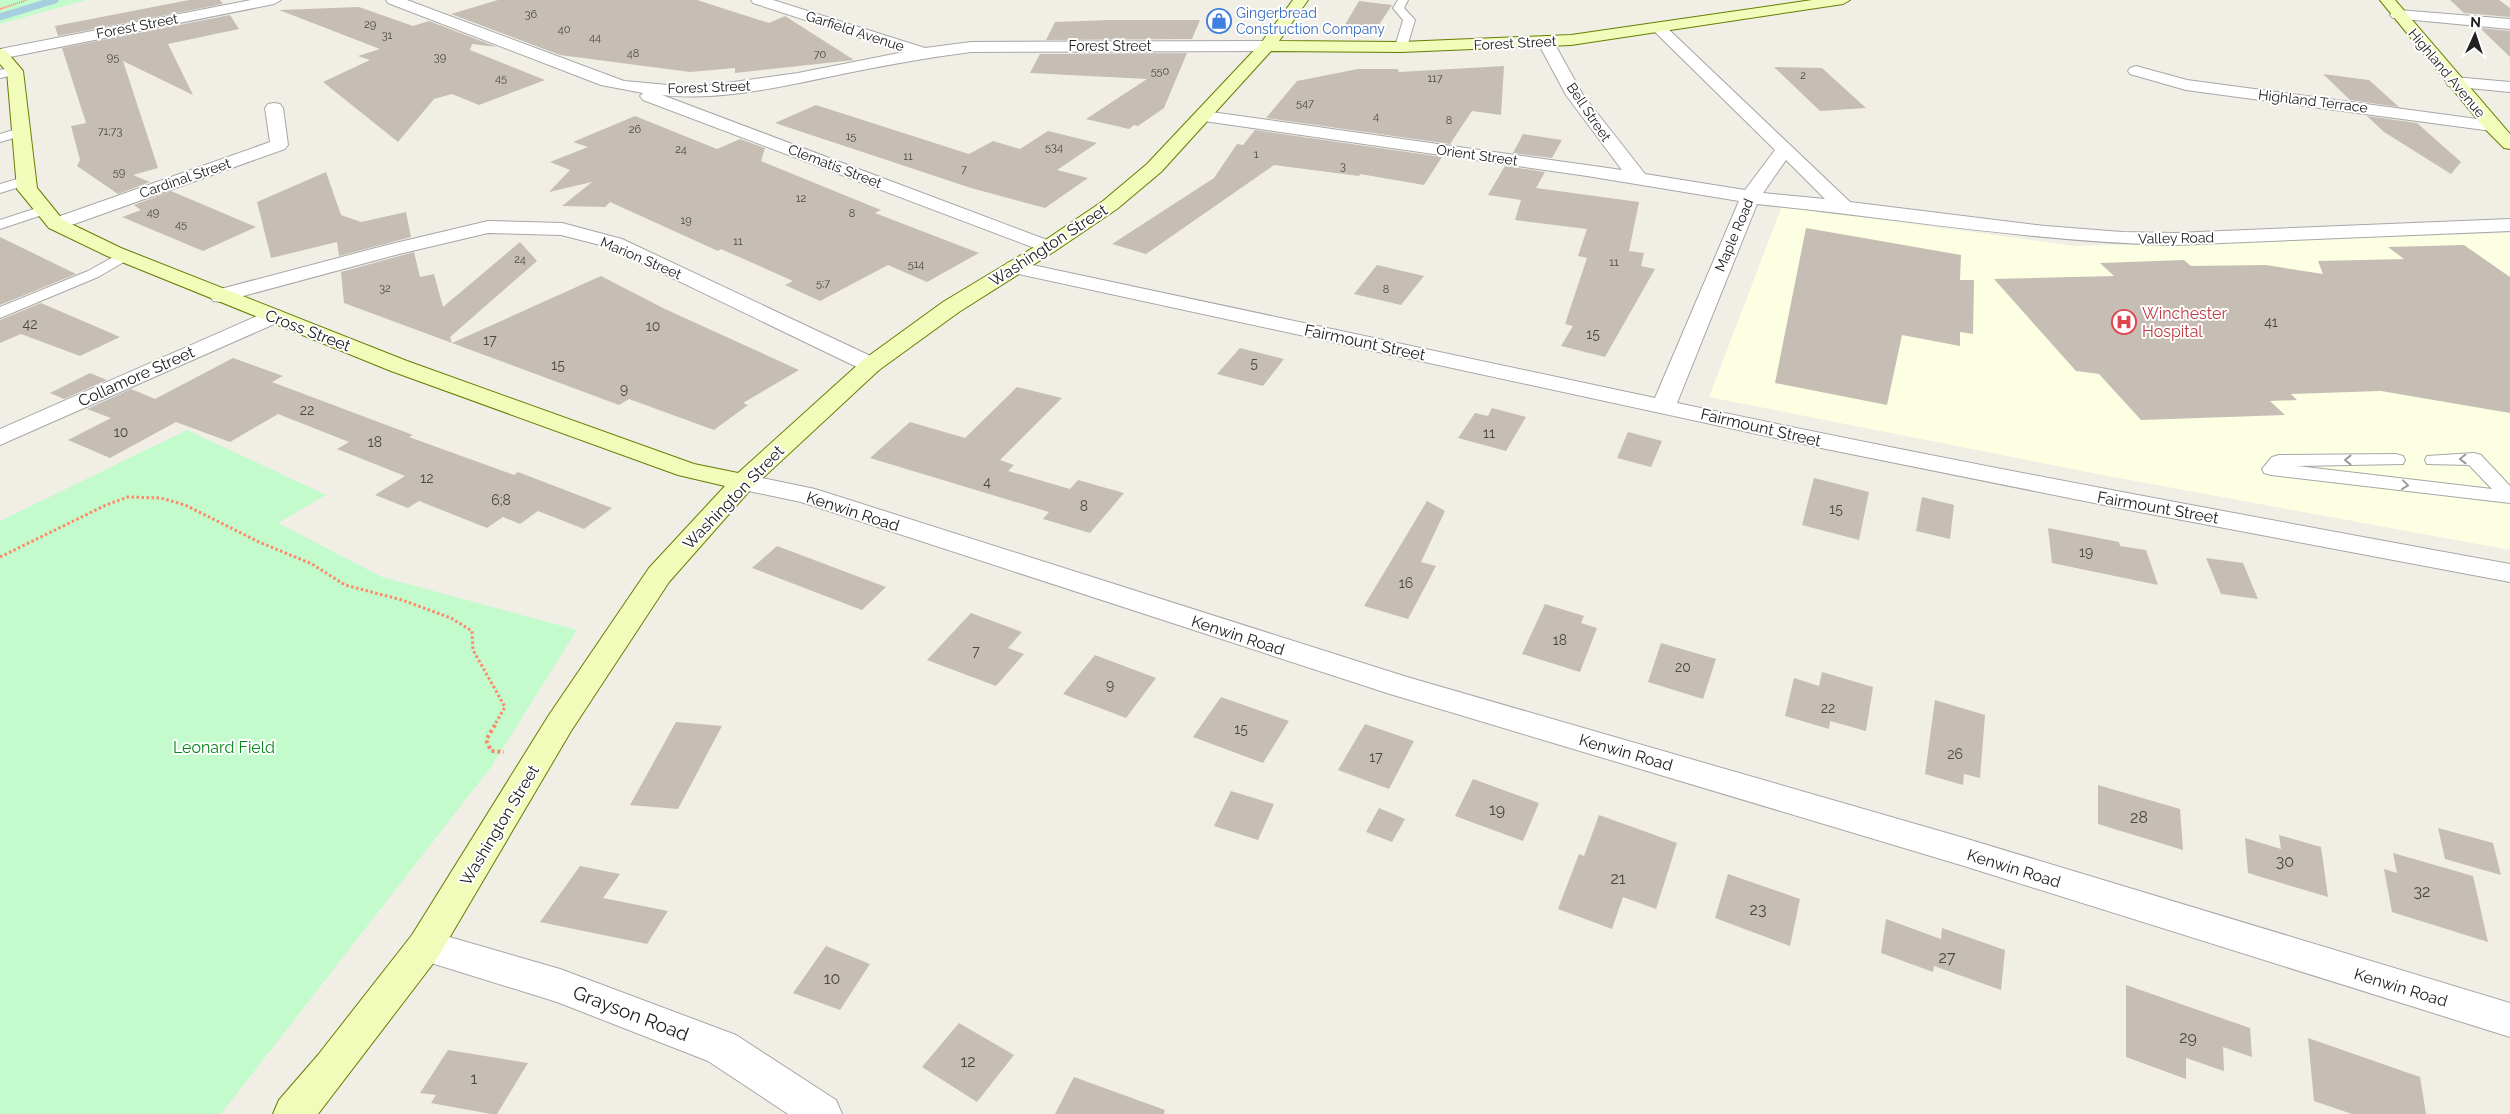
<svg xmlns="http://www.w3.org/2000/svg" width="2510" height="1114" font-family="Raleway,sans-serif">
	<rect width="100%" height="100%" fill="#f1eee6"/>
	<path fill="#fcffe1" d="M1782 206 2074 246 2510 233V550L2108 476 1709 397Z"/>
	<path fill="#c3fbcd" d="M0 0H86L0 24Z
		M187 430 326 495 278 523 382 577 577 630 491 767 221 1114H0V521Z"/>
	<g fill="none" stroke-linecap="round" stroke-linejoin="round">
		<path stroke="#a6cde0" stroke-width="7" d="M0 17 55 0"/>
	</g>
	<path fill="#c6beb5" d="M189 0H220L223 4 58 36 55 26Z
		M498 0H697L769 23 785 16 854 60 735 73V68L690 72 560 55 451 14Z
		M2450 0H2499L2510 8V17L2464 13Z
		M1359 1 1392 5 1375 31 1343 28Z
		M359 7 413 26 429 21 497 47 472 44 470 50 545 80 479 105 452 94 434 99 398 142 323 82 370 60 358 56 380 49 279 10Z
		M230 15 239 29 168 44 193 95 123 61 158 168 133 175 150 182 118 194 77 166 80 160 71 126 86 123 62 48Z
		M1108 20H1200L1192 39 1046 40 1055 22Z
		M2480 28 2510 31V57Z
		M1187 53 1164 108 1138 126 1134 125 1129 129 1086 119 1147 79 1030 73 1040 54Z
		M1504 66 1501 115 1472 111 1450 144 1266 118 1297 81 1358 69H1398L1399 72Z
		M1774 67 1822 68 1866 108 1820 111Z
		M2323 74 2369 80 2399 107 2350 100Z
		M816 105 969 154 993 141 1020 149 1048 131 1097 143 1057 170 1088 178 1045 208 971 188 775 123Z
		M635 116 717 149 740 139 765 148 761 161 881 210 875 213 979 253 927 282 888 265 820 301 785 285 793 281 721 249 718 251 610 202 605 207 562 206 592 182 549 192 570 170 550 162 588 147 573 142Z
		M2367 116 2417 123 2461 162 2451 174 2384 132Z
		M1255 130 1442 157 1424 185 1360 174 1359 176 1274 165 1146 254 1112 244 1214 178 1237 144 1243 145Z
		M1523 134 1562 140 1552 158 1513 153Z
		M1505 166 1545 172 1536 188 1639 202 1629 251 1644 253 1641 266 1655 269 1605 357 1561 346 1573 326 1565 324 1587 258 1578 256 1587 229 1515 220 1521 200 1488 195Z
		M326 172 341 215 361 222 406 212 411 237 339 256 337 242 271 258 257 202Z
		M171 191 256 227 203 251 122 217 141 210 134 205Z
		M1806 228 1961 255 1960 280H1974L1973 334 1960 332V346L1902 335 1887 405 1775 383Z
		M0 237 76 274 0 305Z
		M520 242 537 261 450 337 452 343 601 276 665 309 799 370 743 403 748 405 714 430 629 399 619 405 344 303 341 272 414 252 420 277 434 274 443 307Z
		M2464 245 2510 277V413L2381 391 2291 394 2297 400 2270 401 2285 415 2141 420 2099 374 2076 371 1994 279 2114 276 2100 263 2184 260 2191 266 2266 265 2323 274 2318 261 2404 259 2388 247Z
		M1377 265 1424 276 1401 305 1354 294Z
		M41 303 120 337 80 356 21 334 0 343V320Z
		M1240 348 1284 359 1263 386 1217 374Z
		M233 358 283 376 272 382 413 435 409 437 514 475 518 472 612 508 584 529 538 511 520 524 503 517 487 528 419 501 408 508 375 495 405 476 337 449 349 442 278 414 230 442 176 422 110 458 68 440 111 418 87 409 131 389 155 399Z
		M90 373 107 380 64 399 50 393Z
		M1017 387 1062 398 1000 460 1014 465 1008 471 1070 489 1078 480 1124 493 1090 533 1043 519 1049 512 870 458 910 422 965 438Z
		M1492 408 1526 417 1506 451 1458 438 1475 413 1488 416Z
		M1628 432 1662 441 1651 467 1617 458Z
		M1814 478 1869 492 1859 540 1802 525Z
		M1922 497 1954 505 1950 539 1916 531Z
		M1427 501 1445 511 1421 562 1436 566 1408 619 1364 606Z
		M2048 528 2119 542 2120 546 2146 550 2158 585 2052 563Z
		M777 546 846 572 886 587 862 610 752 568Z
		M2206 558 2243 563 2258 599 2221 594Z
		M1545 604 1584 616 1581 623 1597 628 1580 672 1522 654Z
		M971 613 1022 632 1008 648 1024 654 996 686 927 660Z
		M1661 643 1716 659 1703 699 1648 682Z
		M1095 655 1156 678 1126 718 1063 694Z
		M1822 672 1873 687 1866 731 1830 721 1829 729 1785 716 1794 678 1819 686Z
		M1221 697 1289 721 1263 763 1193 737Z
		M1935 700 1985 715 1980 778 1964 774 1963 785 1925 774Z
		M676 722 722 726 678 809 630 805Z
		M1365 724 1414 741 1389 789 1338 770Z
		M1473 779 1539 803 1523 841 1455 816Z
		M2098 785 2180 809 2183 850 2098 824Z
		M1231 791 1274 804 1258 840 1214 826Z
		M1379 808 1405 819 1392 842 1366 832Z
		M1599 815 1677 843 1656 909 1623 897 1612 929 1558 909 1579 854 1584 856Z
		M2438 828 2493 843 2501 875 2445 859Z
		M2279 835 2321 847 2328 897 2248 873 2245 838 2281 849Z
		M2393 853 2473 876 2488 942 2392 912 2384 869 2397 873Z
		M580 866 620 874 603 898 668 911 647 944 540 922Z
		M1728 874 1800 899 1790 946 1715 918Z
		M1886 919 1941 939 1942 928 2005 950 2001 990 1934 966 1933 972 1881 953Z
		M826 946 870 964 840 1010 793 993Z
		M2126 985 2250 1028 2252 1057 2223 1047 2224 1071 2186 1058V1079L2126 1057Z
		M959 1023 1014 1055 977 1102 922 1067Z
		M2308 1038 2420 1077 2426 1114H2352L2314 1101Z
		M448 1050 528 1063 497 1114H491L431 1103 436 1095 420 1093Z
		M1074 1077 1165 1110 1164 1114H1055Z"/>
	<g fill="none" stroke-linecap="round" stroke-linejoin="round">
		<defs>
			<path id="lane" d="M1398 0H1408L1404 8 1415 20 1407 47 1401 50 1395 47 1403 20 1393 8Z
				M15 67 21 71 19 74 0 78V70Z
				M23 127 28 128 29 131 28 134 0 142V134Z
				M24 177 31 181 29 184 0 193V184Z
				M43 206 48 207 50 210 48 213 0 229V220Z
				M124 251 132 256 129 259 98 277 0 318V307L88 271Z
				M2474 453 2481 455 2510 486V503L2271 475 2264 473 2262 469 2272 457 2279 455 2396 454 2403 456 2405 460 2403 464 2297 466 2492 489 2469 465 2427 464 2425 460 2427 456Z"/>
			<path id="street" d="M251 0H281L274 4 0 59V49Z
				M386 0H407L624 81 668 85H712L798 73 904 52 753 3 751 0H773L925 48 971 42 1267 41 1275 46 1267 51 971 52C923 58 876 67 828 77 775 88 717 101 662 95L1055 243 1058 247 1055 251 1048 253 643 100 640 96 643 93 601 85 388 3Z
				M2398 10 2510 19V29L2393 18 2390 15 2393 12Z
				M1659 23 1664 25 1850 202 2045 226 2122 232 2175 233 2510 219V231L2175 245C2035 242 1896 218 1757 204L1677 403C1954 462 2232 513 2510 564V582L2129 510 1826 449 1014 273 1007 271 1004 267 1007 263 1014 261 1655 398 1739 201 1587 176 1204 121 1198 120 1195 116 1198 112 1204 111 1622 170 1566 95 1537 41 1545 36 1553 41 1583 95 1645 174 1745 190 1775 150 1654 31 1651 28ZM1786 160 1825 199 1763 193Z
				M2136 66 2187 80 2492 121 2498 122 2501 126 2498 130 2492 131 2186 90 2130 74 2128 71 2130 68Z
				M2454 77 2510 82V92L2448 86 2446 82 2448 78Z
				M274 103 280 104 283 108 288 145 285 149 63 228H49L46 224 49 220 270 142 265 108 268 104Z
				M488 221 562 223 622 239 879 360 883 365 879 370 871 372 863 370 608 247 561 235 488 233 399 254 221 302 213 301 210 296 213 291 387 245Z
				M273 309 281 311 284 316 281 321 0 445V429Z
				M743 474 815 489 1407 677 1964 838 2510 1003V1037L1964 866 1390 694 801 502 734 488 730 482 734 476Z
				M425 930 560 969 736 1035 836 1100 842 1114H788L708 1061 557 1002 412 957 407 946 412 935Z"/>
			<path id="secondary" d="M1293 0H1308L1279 41 1401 42 1571 35 1812 0H1850L1843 4 1571 45 1401 52 1271 51 1161 172 1117 209 1055 251 959 312 879 370 752 488 669 582 571 731 438 957 318 1114H273L279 1100 318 1055 412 935 549 715 649 568 725 486 678 475 391 371 107 256 49 228 17 189 7 72 0 64V49L6 51 23 71 37 188 63 220 121 248 407 361 694 464 738 473 863 360 943 302 1041 243 1103 201 1147 164 1261 43Z
				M2380 0H2395L2510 134V149L2504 148 2486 130Z"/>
		</defs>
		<use href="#lane" stroke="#a7a7a7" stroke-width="2"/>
		<use href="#street" stroke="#a7a7a7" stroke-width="2"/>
		<use href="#secondary" stroke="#657e01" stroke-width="2"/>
		<path stroke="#ff876a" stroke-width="2" stroke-dasharray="1 1" stroke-linecap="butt" d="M0 9 27 0"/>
		<path stroke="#ff876a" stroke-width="3" stroke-dasharray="2.5 2.5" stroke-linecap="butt" d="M0 557 106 505 128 497 161 498 185 505 259 542 312 564 345 585 402 600 451 618 472 631 473 650 505 707 494 726"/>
		<path stroke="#ff876a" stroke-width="4" stroke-dasharray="3 3" stroke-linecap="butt" d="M495 725 486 740 491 751 504 752"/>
		<use href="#lane" fill="#fff" fill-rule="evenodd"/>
		<use href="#street" fill="#fff" fill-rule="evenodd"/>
		<use href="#secondary" fill="#f2fcba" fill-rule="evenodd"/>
	</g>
	<defs><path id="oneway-chevron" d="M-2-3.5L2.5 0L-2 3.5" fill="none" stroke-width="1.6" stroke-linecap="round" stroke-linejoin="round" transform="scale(1.25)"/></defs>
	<g stroke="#9b9b9b">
		<use href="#oneway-chevron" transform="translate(2463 459) rotate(179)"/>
		<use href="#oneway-chevron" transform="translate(2348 460) rotate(180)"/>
		<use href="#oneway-chevron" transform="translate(2405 485) rotate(7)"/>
	</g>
	<defs>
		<symbol id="shop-ring" viewBox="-11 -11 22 22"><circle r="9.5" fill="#fff" stroke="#3f7fe0" stroke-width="1.5"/><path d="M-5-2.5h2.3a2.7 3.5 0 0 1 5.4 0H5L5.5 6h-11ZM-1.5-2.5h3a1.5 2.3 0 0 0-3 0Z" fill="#3f7fe0"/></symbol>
		<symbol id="hospital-ring" viewBox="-11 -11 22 22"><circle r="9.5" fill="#fff" stroke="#e0444e" stroke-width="1.5"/><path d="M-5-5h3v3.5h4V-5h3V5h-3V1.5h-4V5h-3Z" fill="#e0444e"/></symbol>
	</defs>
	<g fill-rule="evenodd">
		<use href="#shop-ring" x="1205" y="7" width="28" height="28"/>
		<use href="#hospital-ring" x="2110" y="308" width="28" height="28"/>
	</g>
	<g text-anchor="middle" stroke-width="4" stroke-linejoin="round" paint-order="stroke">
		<g font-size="11" fill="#4a4845">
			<text x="531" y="18">36</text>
			<text x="370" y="28">29</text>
			<text x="564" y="33">40</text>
			<text x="387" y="39">31</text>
			<text x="595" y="41">44</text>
			<text x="633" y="57">48</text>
			<text x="820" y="58">70</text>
			<text x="113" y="61">95</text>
			<text x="440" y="61">39</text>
			<text x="1160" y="75">550</text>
			<text x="1803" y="79">2</text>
			<text x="501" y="82">45</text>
			<text x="1435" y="82">117</text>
			<text x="1305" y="107">547</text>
			<text x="1376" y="120">4</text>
			<text x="1449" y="124">8</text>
			<text x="635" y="133">26</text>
			<text x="110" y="135">71;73</text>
			<text x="851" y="140">15</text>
			<text x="1054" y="151">534</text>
			<text x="681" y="153">24</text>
			<text x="1256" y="158">1</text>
			<text x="908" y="160">11</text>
			<text x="1343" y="170">3</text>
			<text x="964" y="173">7</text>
			<text x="119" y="176">59</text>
			<text x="801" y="202">12</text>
			<text x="153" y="216">49</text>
			<text x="852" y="217">8</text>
			<text x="686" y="224">19</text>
			<text x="181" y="228">45</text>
			<text x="738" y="245">11</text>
			<text x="520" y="263">24</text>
			<text x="1614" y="266">11</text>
			<text x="916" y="268">514</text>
			<text x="823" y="287">5;7</text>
			<text x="385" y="292">32</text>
			<text x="1386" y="293">8</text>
		</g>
		<g font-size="14" fill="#366cbe" stroke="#fff" text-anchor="start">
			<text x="1236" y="18">Gingerbread<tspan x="1236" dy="16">Construction Company</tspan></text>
		</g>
		<g font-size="14" fill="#202020" stroke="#fff">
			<text transform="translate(137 26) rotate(-11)" y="5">Forest Street</text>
			<text transform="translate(855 31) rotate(18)" y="5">Garfield Avenue</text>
			<text transform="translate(1515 43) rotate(-3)" y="5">Forest Street</text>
			<text x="1110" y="51">Forest Street</text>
			<text transform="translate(2447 73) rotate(50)" y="5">Highland Avenue</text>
			<text transform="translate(709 87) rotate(-2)" y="5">Forest Street</text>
			<text transform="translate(2313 101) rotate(7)" y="5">Highland Terrace</text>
			<text transform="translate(1589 112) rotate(56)" y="5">Bell Street</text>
			<text transform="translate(1477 155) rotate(8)" y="5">Orient Street</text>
			<text transform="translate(835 166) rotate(21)" y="5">Clematis Street</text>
			<text transform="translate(185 178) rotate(-19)" y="5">Cardinal Street</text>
			<text transform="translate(1734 235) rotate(-67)" y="5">Maple Road</text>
			<text transform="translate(2176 238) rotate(-1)" y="5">Valley Road</text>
			<text transform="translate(641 258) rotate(23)" y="5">Marion Street</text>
		</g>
		<g font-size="14" fill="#4a4845">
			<text x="2271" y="327">41</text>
			<text x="30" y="329">42</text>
			<text x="653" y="331">10</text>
			<text x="1593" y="339">15</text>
			<text x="490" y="345">17</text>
			<text x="1254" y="368">5</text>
			<text x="558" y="370">15</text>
			<text x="624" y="394">9</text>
			<text x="307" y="415">22</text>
			<text x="121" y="437">10</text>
			<text x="1489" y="438">11</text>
			<text x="375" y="447">18</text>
			<text x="427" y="483">12</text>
			<text x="987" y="487">4</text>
			<text x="501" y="505">6;8</text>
			<text x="1084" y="511">8</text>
			<text x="1836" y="514">15</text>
			<text x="2086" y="557">19</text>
			<text x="1406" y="588">16</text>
			<text x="1560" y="645">18</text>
			<text x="976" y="656">7</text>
			<text x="1683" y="672">20</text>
			<text x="1110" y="690">9</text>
			<text x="1828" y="713">22</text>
			<text x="1241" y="734">15</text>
			<text x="1955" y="759">26</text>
			<text x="1376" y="762">17</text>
		</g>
		<g font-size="16" fill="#202020" stroke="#fff">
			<text transform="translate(1048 245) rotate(-33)" y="6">Washington Street</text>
			<text transform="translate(308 330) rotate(21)" y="6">Cross Street</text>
			<text transform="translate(1365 342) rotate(12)" y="6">Fairmount Street</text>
			<text transform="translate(136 376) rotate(-24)" y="6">Collamore Street</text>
			<text transform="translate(1761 427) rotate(13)" y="6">Fairmount Street</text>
			<text transform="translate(733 497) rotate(-46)" y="6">Washington Street</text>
			<text transform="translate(2158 507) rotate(10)" y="6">Fairmount Street</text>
			<text transform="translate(853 511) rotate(18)" y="6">Kenwin Road</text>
			<text transform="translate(1238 635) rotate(18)" y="6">Kenwin Road</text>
			<text transform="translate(1626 752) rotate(16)" y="6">Kenwin Road</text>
			<text transform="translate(499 825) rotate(-59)" y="6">Washington Street</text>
			<text transform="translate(2014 868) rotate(17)" y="6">Kenwin Road</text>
			<text transform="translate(2401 987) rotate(17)" y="6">Kenwin Road</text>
		</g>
		<g font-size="16" fill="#be3a42" stroke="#fff" text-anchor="start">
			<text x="2142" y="319">Winchester<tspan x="2142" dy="18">Hospital</tspan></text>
		</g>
		<g font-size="16" fill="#08851e" stroke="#fff">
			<text x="224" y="753">Leonard Field</text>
		</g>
		<g font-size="16" fill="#4a4845">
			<text x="1497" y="815">19</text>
			<text x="2139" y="823">28</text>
			<text x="2285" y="867">30</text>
			<text x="1618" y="884">21</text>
			<text x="2422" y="897">32</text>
			<text x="1758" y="915">23</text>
			<text x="1947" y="963">27</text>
			<text x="832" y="984">10</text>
			<text x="2188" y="1043">29</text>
			<text x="968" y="1067">12</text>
			<text x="474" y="1084">1</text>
		</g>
		<g font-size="19" fill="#202020" stroke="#fff">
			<text transform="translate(631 1013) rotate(21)" y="7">Grayson Road</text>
		</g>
	</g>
	<g transform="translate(2475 35) rotate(3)" stroke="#ffffff" stroke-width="4" paint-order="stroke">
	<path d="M0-4L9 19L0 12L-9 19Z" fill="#202020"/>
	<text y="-8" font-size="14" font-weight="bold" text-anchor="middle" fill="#202020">N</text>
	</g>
</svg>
